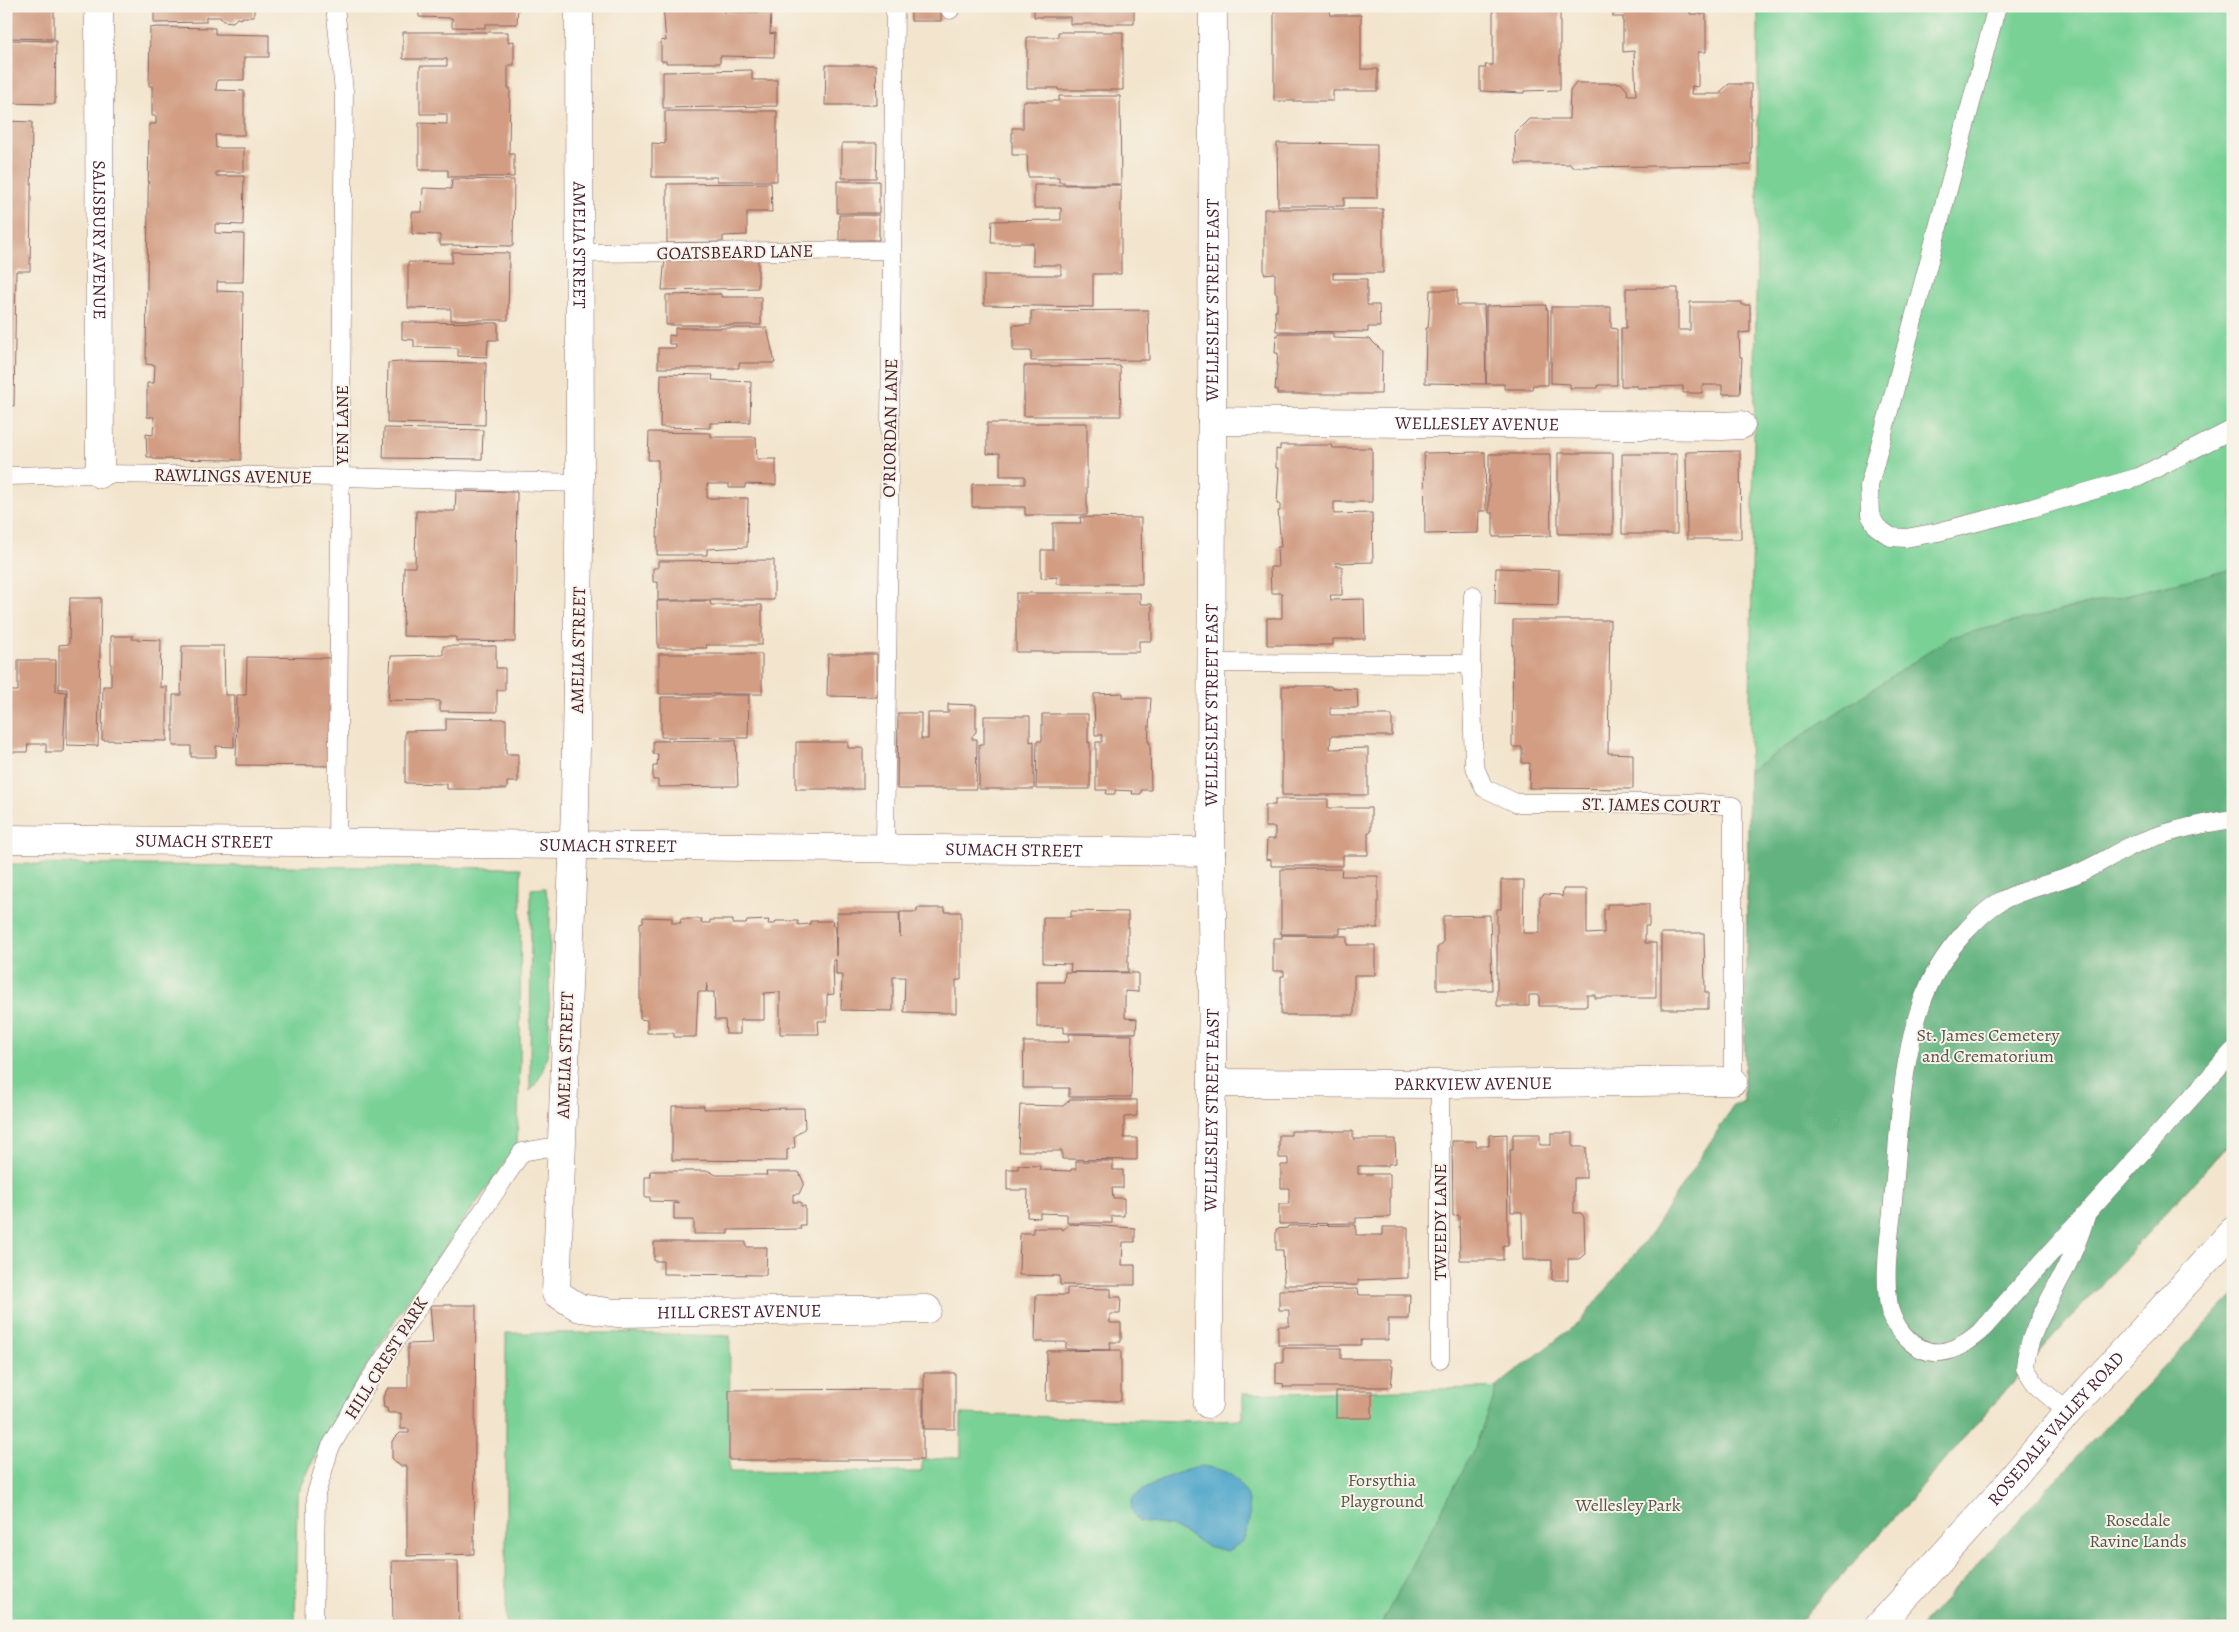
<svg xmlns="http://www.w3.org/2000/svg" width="2239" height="1632" font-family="Alegreya,serif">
	<rect width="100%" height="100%" fill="#f7f3e8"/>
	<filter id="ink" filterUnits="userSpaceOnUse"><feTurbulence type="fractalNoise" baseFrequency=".02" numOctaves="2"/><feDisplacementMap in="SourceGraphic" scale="10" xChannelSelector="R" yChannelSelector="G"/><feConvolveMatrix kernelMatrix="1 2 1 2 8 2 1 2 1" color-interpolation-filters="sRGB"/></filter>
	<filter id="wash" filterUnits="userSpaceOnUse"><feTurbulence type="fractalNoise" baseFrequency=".0096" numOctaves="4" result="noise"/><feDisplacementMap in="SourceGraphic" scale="20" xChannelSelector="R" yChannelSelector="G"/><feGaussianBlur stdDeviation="1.12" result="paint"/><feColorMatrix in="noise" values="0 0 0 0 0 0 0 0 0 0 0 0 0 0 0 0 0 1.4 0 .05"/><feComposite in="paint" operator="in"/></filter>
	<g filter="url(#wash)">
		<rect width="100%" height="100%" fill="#f3e5cd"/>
		<path fill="#79d196" stroke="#627860" d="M1758 6H2233V1139L2025 1368 1872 1543 1795 1626H506V1333H622L730 1336 729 1472H921L923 1460 961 1457V1414L1178 1421 1243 1419V1394L1670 1383 1734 1105 1744 1101 1758 175Z
			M6 864 521 868 520 1063 517 1146 409 1297 323 1438 297 1496 295 1626H6Z
			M545 888 550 909 549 1044C546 1062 542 1078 530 1091L531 889Z"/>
		<path fill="#62b37f" stroke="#566955" d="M2233 569V1139L2025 1368 1872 1543 1795 1626H1380L1474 1449 1494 1398 1496 1387 1582 1320 1652 1232 1734 1105 1744 1102 1749 771 1951 637Z
			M2233 1295V1626H1920L2071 1463Z"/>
		<path fill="#4da6ca" stroke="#4c627a" d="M1202 1466C1212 1468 1223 1469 1232 1476 1251 1490 1254 1519 1243 1540 1240 1544 1232 1548 1227 1551L1207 1546 1171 1526 1139 1522 1131 1509 1133 1497C1153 1483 1178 1471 1202 1466Z"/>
		<g id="blocks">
			<path fill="#d29d83" d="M6 6H54V39L6 38Z
				M154 6H254V17H242V19L237 18 233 22 223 21 220 17H206V22L154 23Z
				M419 6H518L517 24H485V28L452 27V18L419 17Z
				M663 6H724L723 12H771L770 34 775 33 774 57 720 56V63H666V61H661V40L666 41Z
				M911 6H941V21H911Z
				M1034 6H1134V24H1070V17H1034Z
				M1274 6H1331L1330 15H1361V69H1378V91H1333V101H1274Z
				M1493 6H1560V90L1524 91V93L1480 91V68H1486L1485 65H1493Z
				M1613 6H1690V14H1706V52H1698V87L1692 86 1691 94H1721V91L1729 84H1751V165L1572 167 1570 164H1516L1515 133 1529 119H1569L1570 91 1576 83H1621L1627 90 1628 95H1636L1634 51 1623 52V17H1613Z
				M157 27 215 28V34L269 35V57H244V80H217L216 90 244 91V135H215L216 148H244V172H216V176H244L243 225 215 224V233L244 234 243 282H217V291L243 292 241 460 153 459V457H147L146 434 153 435 154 417H147V383H154L155 365 146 364 149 124H156V116H152V86H149L150 28Z
				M403 32H508V42L514 41V65H508V88H510L509 154H514V177H448V170H419V123L447 124V114H420V66H447V59H403Z
				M1058 32H1123V90H1058V88H1027V37H1058Z
				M6 40 56 41 55 104 6 103Z
				M826 65H876L877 105H825Z
				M752 70V80H777V106L663 108V72Z
				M1059 96H1120L1121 184H1064V182H1059V177H1028L1027 155H1012V128H1023V101H1059Z
				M665 111H777V181H717V177H652V143L665 144Z
				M6 121 32 122 30 271H16L14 406 6 405Z
				M842 143H877L876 178H842Z
				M1277 143 1377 144V198H1344V206H1278Z
				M452 179 514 180 513 246 440 245V235L412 234V212H422L423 188 451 189Z
				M837 181H879V213H837Z
				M771 183 772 212H747V235L723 236V242L667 243V184Z
				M1034 185H1121V274H1093V307L984 305V275H1061V265H1033V243H991L992 221 1061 220V208H1034Z
				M1264 209H1383V273H1333V279H1367V305H1379L1380 327H1368V332L1276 331 1275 311H1277V293H1275V273L1264 274Z
				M839 215H879V240H839Z
				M452 252 509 253 508 320H451V309L408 308V262L452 263Z
				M665 257 758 258V288L662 290Z
				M1626 288H1678V330H1690V302H1742V305H1750V332L1739 333 1740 357H1742L1740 394H1722V385H1702V393H1683V386L1637 388V386H1621V328H1626Z
				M1430 290H1457V305H1484L1486 384 1425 383 1426 328H1428L1429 316Z
				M721 294V297H761V325H666V295Z
				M1546 305V309H1548V385H1533L1532 389H1504V384H1486V306Z
				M1551 307H1611V328L1617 329V385H1598V388H1570V384L1551 383Z
				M1148 310 1149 360 1031 361V351H1013V325H1031V311Z
				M402 322 498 323V340H488L487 357 458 356V348L414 347V340L402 339Z
				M675 328H767L775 363H739V368H658V348H676V344H669V335L675 336Z
				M1278 333H1333V338L1370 339 1382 351 1381 394H1277V390H1275L1278 353H1275L1276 335 1278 336Z
				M400 362 486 363 485 425 387 423 388 363Z
				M1024 366H1120L1121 416H1024Z
				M661 374 713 375 712 380 751 382 750 422 710 423V428L660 427Z
				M987 423H1087V515H1025V507H972V484H1025V476H1000V453L987 454Z
				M384 428 483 430 482 459 383 458Z
				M649 432 711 433V437H756L757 459H776V485L745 484V488H729V484H707V498H748L747 547 707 549V555H657L658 460H648Z
				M1280 445H1332L1333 448H1372V502H1334V514L1372 513 1373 562 1335 563 1336 566H1342V595H1330L1331 600 1364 599 1365 639H1333V645H1267V618H1282V593H1271L1270 567H1279L1278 566 1277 547H1281L1278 511H1280V504H1277L1279 468H1276V449L1280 450Z
				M1740 451 1741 539H1687L1686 452Z
				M1485 452 1486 511H1479L1478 533 1425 534 1424 453Z
				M1558 453H1613V534H1558Z
				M1489 454H1550L1551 536 1493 537V513H1489Z
				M1622 454H1677V534H1622Z
				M456 491 517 492 515 642 456 641V637L403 636 404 567H415L416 511H455Z
				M1080 517 1141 518 1142 584H1057V577L1041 578V550H1053V523H1081Z
				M774 560V600H658V582H653V568H658V561Z
				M1496 568 1559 570 1558 606 1495 604Z
				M1016 593H1140V604H1152V641H1139V652H1016Z
				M70 598H101L98 746 67 745V689H59V645L69 644Z
				M657 601H710L711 605H762V645H706L707 648H658Z
				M1513 620H1610L1608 753 1633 754V789L1529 788 1530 763H1522V747H1512Z
				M111 636H133L132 639 161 640 160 687H167V741L102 740 103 686H111Z
				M182 646H224L225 695H234V747L216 746V757H191V746H173V695H181Z
				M443 646H496V668H505V690H497V712L440 711V701L388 700 391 656 443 655Z
				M659 654H762V694H659Z
				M828 654H877V697L827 696Z
				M247 657 332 658 331 766 236 765 237 695H246Z
				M18 660H56V691L66 692 63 752H46V744H28L27 752H8L6 691H18Z
				M1282 686H1331V688L1357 689 1358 708H1330V715H1392V736H1331L1330 749 1368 748V795H1282Z
				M1123 693V698H1151L1148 742H1150L1151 790H1141V794H1132L1133 791 1115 790V794H1106L1107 790H1096V742H1102V735H1095L1094 694Z
				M716 695H749L748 738 661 737V697H712Z
				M948 704 976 705V732L972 736V739H977L976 789H897L898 713H921V739H928V713H948Z
				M1042 714H1088V743L1090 742V789H1036L1037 741H1042Z
				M984 716H1030V742L1034 741V789H979V744H984Z
				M446 718 506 719V754H518V782H507V789H447V784L405 783V731L446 730Z
				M736 740 738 786 658 787V780H653V766H657L658 754H653V741Z
				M796 742H848V748H863V789H796Z
				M1275 799H1328V808H1371V832H1368V855H1343V866H1271V859L1266 860 1267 839H1275V827H1265V805H1275Z
				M1281 869H1342L1341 876H1378V928H1340V934H1281Z
				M1501 880H1524L1523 933H1540V898L1544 894 1559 895 1562 897 1563 889H1587V934L1604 933V909H1607V904H1649V926H1645V943H1656V998H1595V995H1587V1006H1539V995H1529V1006H1497V909H1501Z
				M917 908H945V912H961V980H956V1013L904 1012 905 977H893V1011L841 1010 842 975H836V960H833L834 994 827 995V1021H818L819 1034H780V992L764 993V1020H740V1034H726L725 1020H715L714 992H707V983L706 992H698L696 1037H674V1033H647V1020L640 1019V923L643 922V917L672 918V923H681L680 919H702L701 923H710V920H733V924H746L747 921 769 920 768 924H775L776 921H798V925L810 924V921H833L832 925H835L836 956 837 913H899L900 937V912H917Z
				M1071 911 1128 912V972H1070L1071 964 1043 963V917H1071Z
				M1490 915 1492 990H1437V948L1443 943V916Z
				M1661 933H1704L1705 992H1708V1009H1661Z
				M1282 935 1347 936V945H1375V975H1354V1015H1281V976H1284V971H1273V938H1282Z
				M1065 972 1138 973V992L1125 991V1018L1137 1019 1136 1033H1064V1027H1037V982H1064Z
				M1069 1034 1132 1035 1131 1097H1069V1088H1023L1024 1042H1069Z
				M1071 1099 1137 1100V1116L1124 1117V1138H1137V1160L1062 1159V1151H1018L1020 1105 1063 1106Z
				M672 1106H704V1109L804 1108 805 1128 794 1137 795 1147 787 1150V1161L672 1160Z
				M1291 1131H1353V1139H1395L1396 1163 1388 1164V1166H1358V1174H1390V1217L1356 1218V1223L1279 1224V1204H1289V1188H1281V1165H1288V1158H1279V1135H1291Z
				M1551 1133H1573V1147H1586V1178H1574V1213H1581L1584 1217 1585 1254 1579 1259H1568V1280H1552V1260H1523L1522 1212H1511L1510 1150H1513V1134H1540V1145H1551Z
				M1507 1134 1508 1245H1503V1260H1460L1459 1215 1453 1216 1452 1141H1476V1146H1489V1135Z
				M1076 1161H1113V1170H1123V1188H1112L1113 1198H1124V1216H1112V1223H1067V1214L1040 1213V1218L1027 1217 1028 1190H1007V1169H1018V1165L1040 1166V1170L1071 1171V1169H1076Z
				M650 1171H709L716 1175H767L766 1172H799L804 1183 799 1194H793V1202H801V1206H805V1225H800L801 1229 728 1230V1234H694V1220H674V1203L679 1204V1202L650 1201V1197H645V1177H651Z
				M1070 1224 1135 1228V1242H1123L1122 1265H1135V1285H1060V1276L1019 1275 1020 1233H1033V1228H1061L1063 1230Z
				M1356 1225V1235H1383V1227H1408V1278L1358 1280V1285H1284L1283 1250H1276V1229L1287 1228 1288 1226Z
				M654 1242H746V1247H767L766 1275 663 1274V1261H654Z
				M1067 1288 1111 1289V1297H1121L1120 1314H1110V1323H1121V1342H1110L1111 1350 1066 1349V1342H1035L1036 1295H1067Z
				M1358 1289 1359 1295H1410L1409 1319H1388V1340H1361V1345H1278V1326H1289V1310H1279V1290Z
				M430 1305H476L474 1554 407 1556V1466H400L392 1458V1441L400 1433H409V1429H401V1413H388L387 1408H384L383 1397 388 1388H408V1344L433 1343Z
				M1283 1348H1341V1359H1391V1366H1393L1391 1387H1283L1284 1384 1276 1383V1363H1283Z
				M1121 1350V1401H1046L1047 1351Z
				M924 1373H955V1429H924Z
				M923 1389V1460H729V1390Z
				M1336 1391H1372V1418H1336Z
				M392 1561H458L459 1626H393Z"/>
		</g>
	</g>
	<g filter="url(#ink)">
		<use href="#blocks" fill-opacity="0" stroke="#856464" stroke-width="1"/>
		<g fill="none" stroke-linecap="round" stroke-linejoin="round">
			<defs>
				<path id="lane" d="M335 6 344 91 337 844
					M1997 6 1869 486 1870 515 1877 527 1891 537 1906 538 1938 532 2032 508 2139 477 2233 429
					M950 10V6
					M578 253 892 250
					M6 476 100 474 341 477 580 483
					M1213 663 1471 664 1474 765 1484 788 1516 803H1701L1733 806V1081
					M1471 664 1473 595
					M2233 819C2198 824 2163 832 2131 846 2112 855 2094 867 2074 875 2050 884 2023 889 2001 901 1988 908 1975 921 1964 933 1946 953 1930 979 1921 1005 1900 1067 1899 1136 1893 1201 1890 1235 1883 1272 1889 1306 1890 1315 1897 1327 1903 1334 1928 1363 1954 1354 1980 1332 2063 1238 2149 1145 2233 1051
					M885 849 895 6
					M1440 1084V1359
					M2068 1412 2037 1386 2025 1368C2027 1337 2044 1311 2058 1283 2070 1261 2079 1239 2086 1216
					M314 1626 316 1494 330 1448 370 1379 522 1152 562 1145"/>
				<g id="street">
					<path id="s1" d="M99 6 100 474"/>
					<path id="s2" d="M579 6 580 483 575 808 556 1293 580 1308 616 1313 927 1309"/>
					<path id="s3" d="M1212 421 1722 426 1741 425"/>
					<path id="s4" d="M6 839 1211 852"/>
					<path id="s5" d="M1212 1083 1440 1084 1733 1081"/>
					<path id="s6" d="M1208 1404 1213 982 1211 852 1213 6"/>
				</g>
				<g id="secondary">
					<path id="s7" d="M1879 1626 1993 1501 2068 1412 2233 1231"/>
				</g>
			</defs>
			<use href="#lane" stroke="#856464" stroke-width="19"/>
			<use href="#street" stroke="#856464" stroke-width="29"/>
			<use href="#secondary" stroke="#856464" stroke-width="29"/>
			<use href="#lane" stroke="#fff" stroke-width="18"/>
			<use href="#street" stroke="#fff" stroke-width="28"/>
			<use href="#secondary" stroke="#fff" stroke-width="28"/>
		</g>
	</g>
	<g text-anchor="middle" stroke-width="4" stroke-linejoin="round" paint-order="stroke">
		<g font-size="18" fill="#4a1f2b" stroke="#f7f3e8">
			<text dy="6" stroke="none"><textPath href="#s1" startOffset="234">SALISBURY AVENUE</textPath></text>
			<text dy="6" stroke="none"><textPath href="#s2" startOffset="239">AMELIA STREET</textPath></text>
			<text transform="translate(735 252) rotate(-1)" y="6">GOATSBEARD LANE</text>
			<text dy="6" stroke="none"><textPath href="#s6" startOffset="1104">WELLESLEY STREET EAST</textPath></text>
			<text dy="6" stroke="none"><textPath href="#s3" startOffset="265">WELLESLEY AVENUE</textPath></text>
			<text transform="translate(342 425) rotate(-90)" y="6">YEN LANE</text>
			<text transform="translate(890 428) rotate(-89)" y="6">O'RIORDAN LANE</text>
			<text transform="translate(233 476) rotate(1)" y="6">RAWLINGS AVENUE</text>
			<text transform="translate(578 650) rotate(-89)" y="6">AMELIA STREET</text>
			<text dy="6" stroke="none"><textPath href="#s6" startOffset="699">WELLESLEY STREET EAST</textPath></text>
			<text transform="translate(1651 805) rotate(1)" y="6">ST. JAMES COURT</text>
			<text dy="6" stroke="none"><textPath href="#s4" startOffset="198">SUMACH STREET</textPath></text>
			<text dy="6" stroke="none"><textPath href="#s4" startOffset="602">SUMACH STREET</textPath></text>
			<text dy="6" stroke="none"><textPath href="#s4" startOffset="1008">SUMACH STREET</textPath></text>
			<text transform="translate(565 1055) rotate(-88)" y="6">AMELIA STREET</text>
			<text dy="6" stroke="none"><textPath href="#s5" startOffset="261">PARKVIEW AVENUE</textPath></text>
			<text dy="6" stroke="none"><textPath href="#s6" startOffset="294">WELLESLEY STREET EAST</textPath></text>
			<text transform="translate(1440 1222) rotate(-90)" y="6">TWEEDY LANE</text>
			<text dy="6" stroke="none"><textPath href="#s2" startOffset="1475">HILL CREST AVENUE</textPath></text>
			<text transform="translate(386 1358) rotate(-58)" y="6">HILL CREST PARK</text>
			<text dy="6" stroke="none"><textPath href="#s7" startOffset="265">ROSEDALE VALLEY ROAD</textPath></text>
		</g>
		<g font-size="18" fill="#58544b" stroke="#f7f3e8">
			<text x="1988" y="1041">St. James Cemetery<tspan x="1988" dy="21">and Crematorium</tspan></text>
			<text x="1382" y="1486">Forsythia<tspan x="1382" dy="21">Playground</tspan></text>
			<text x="1628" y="1511">Wellesley Park</text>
			<text x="2138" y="1526">Rosedale<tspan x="2138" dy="21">Ravine Lands</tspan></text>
		</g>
	</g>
	<rect width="2239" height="1632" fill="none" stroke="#f7f3e8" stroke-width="25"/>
</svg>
